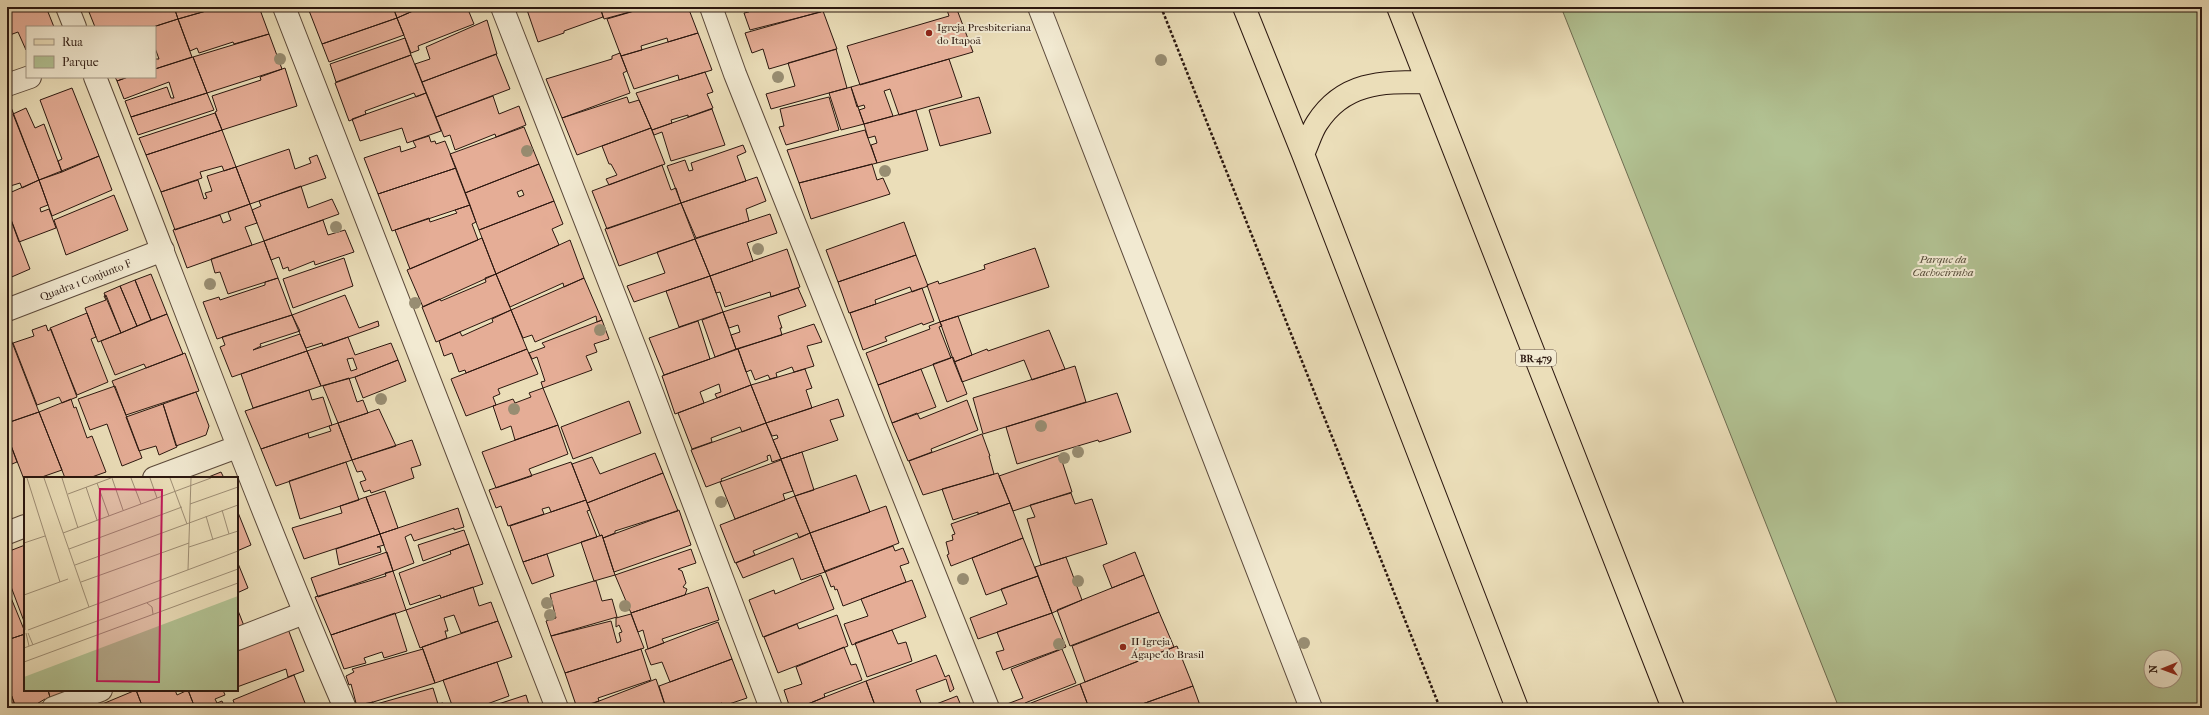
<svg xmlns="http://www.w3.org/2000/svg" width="2209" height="715" font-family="'IM FELL French Canon',serif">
	<rect width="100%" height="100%" fill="#ebdeb9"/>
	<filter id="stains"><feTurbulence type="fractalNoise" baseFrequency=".005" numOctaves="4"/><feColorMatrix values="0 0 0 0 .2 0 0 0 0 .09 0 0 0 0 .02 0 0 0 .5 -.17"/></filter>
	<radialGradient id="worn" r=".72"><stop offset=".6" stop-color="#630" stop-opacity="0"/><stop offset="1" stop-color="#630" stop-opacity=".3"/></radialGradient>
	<path fill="#b2c293" stroke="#6e6c51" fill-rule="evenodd" d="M1561 7H2202V708H1839ZM2151 657H2175V681H2151Z"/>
	<path fill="#e5ad96" stroke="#2b170f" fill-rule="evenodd" d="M7 7H46L54 27H27L26 50 18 32 7 36Z
		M87 7H174L178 19 153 27H95Z
		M174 7H220L178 19Z
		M220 7H259L269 34 234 44 233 42 199 53 197 48 190 51 178 19Z
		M311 7H393L397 18 322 44 308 8Z
		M393 7H422L397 18Z
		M422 7H467L474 24 418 46 419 50 411 53 397 18Z
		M526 7H600L603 17 564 31V33L538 42Z
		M600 7H648L604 19Z
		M648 7H688L698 33 668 42 667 38 641 46 642 50 621 56 607 19Z
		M748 7H819L821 12 750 30 744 13 749 12Z
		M823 7H843L830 11 828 8 824 10Z
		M946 7H956L973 52 860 85 847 46 949 16Z
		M823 11 837 49 769 69 763 49 752 53 745 33Z
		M397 18 404 35 329 62 322 44Z
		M178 19 192 57 155 69V59H159L155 48V27H153Z
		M487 20 497 54 422 82 415 64 430 59 426 47Z
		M698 33 712 70 679 80 678 75 634 89 621 56Z
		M269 34 282 69 207 93 193 57Z
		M405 38 411 55 336 82 330 64Z
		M836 49 847 88 771 109 766 94 795 86 788 63Z
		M620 53 627 71 623 73 630 93 562 118 546 79 612 59V56Z
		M496 54 510 89 436 117 422 82Z
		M411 55 426 93 416 97 414 93 365 111 366 114 349 121 335 83Z
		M193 57 207 93 131 117 125 101 167 87 171 98H174L169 82 124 99 117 81 128 77H155V69Z
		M949 59 962 97 899 115 890 89 884 91 893 116 864 124 859 110 865 108 864 105 857 107 851 87Z
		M285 68 297 106 222 130 215 112 217 111 212 96 261 80 260 77Z
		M705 72 713 92 707 94 713 108 688 117V115L671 120 672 123 652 130 636 93Z
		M115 77H128L117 81Z
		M851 87 864 124 841 130 829 93Z
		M72 88 99 156 62 172 58 161 62 159 40 100Z
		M207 93 214 110 138 135 131 117Z
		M426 93 441 131 407 143 402 128 360 141 352 119Z
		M493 96 499 114 519 106 526 125 496 137 495 134 455 150 450 135 444 137 436 117Z
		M627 97 629 103 639 100 651 128 577 155 562 118Z
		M829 97 839 130 786 145 779 127 784 126 780 109Z
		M979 97 991 133 940 146 929 110Z
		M7 102H9L39 180 22 188 20 183 7 187Z
		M26 108 35 128 44 124 62 172 39 180 13 114Z
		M712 109 725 145 671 161 662 132 654 135 652 130Z
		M916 110 928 150 877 163 871 145 877 143 875 136 868 138 864 124Z
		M215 113 222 130 146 155 139 138Z
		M524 127 539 164 465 193 450 154Z
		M651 128 665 164 609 185 606 179 617 175 611 164H609L602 146Z
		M222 130 236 167 224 171 222 166 200 172 202 178 161 192 146 155Z
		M865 130 877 163 799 183 787 150Z
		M429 136 431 142 435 141 436 144 445 141 456 168 378 194 364 158 400 146 401 152 416 147 413 141Z
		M743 145 746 152 737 156 746 181 681 203 667 166 685 160 689 171 693 170 691 163Z
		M289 149 295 169 311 163 309 158 317 155 326 178 250 204 236 167Z
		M99 156 112 190 52 216 39 180Z
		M539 164 554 201 479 230 465 193ZM522 190 524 195 519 197 517 192Z
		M872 164 877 180 883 178 890 194 811 219 799 183Z
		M662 165 671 190 676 188 681 203 607 229 592 191Z
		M236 167 250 204 175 230 161 192 198 180 204 199 207 198 205 193 212 191 207 176Z
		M456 168 470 205 392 231 378 194Z
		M757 177 766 201 746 209 749 221 696 238 681 203Z
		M39 180 48 205 40 208 41 212 49 209 56 228 19 242 7 209V194Z
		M301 186 308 208 332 199 339 214 264 241 252 210 261 206 259 201Z
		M114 195 128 230 66 255 54 220Z
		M554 201 563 224 552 229 559 245 496 274 479 230Z
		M681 203 695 239 619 266 605 229Z
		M250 204 257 223 245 227 252 245 187 268 173 230 220 215 223 223 231 220 228 212Z
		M470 205 476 222 472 224 478 240 410 269 395 230 429 218 430 222 457 213 455 210Z
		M7 209 30 269 7 279Z
		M770 214 777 233 747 243 753 261 710 276 695 239Z
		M323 220 328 235 345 230 354 252 315 265 314 261 289 271 288 267 283 269 279 257 271 260 264 241Z
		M904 222 916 255 838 282 826 250Z
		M482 238 496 274 423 307 407 270Z
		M695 239 710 276 634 302 627 286 665 273 657 252Z
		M570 240 584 278 564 287 563 283 510 307 496 274Z
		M264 241 278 278 228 294 220 272 215 273 211 259Z
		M1035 248 1049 287 940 322 927 285 938 281 939 284 985 269 984 265Z
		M787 249 800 287 771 297 770 292 725 307 720 292 716 293 710 276Z
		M916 255 928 286 912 292 910 287 875 300 876 304 849 313 838 282Z
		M344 258 353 286 293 308 283 279Z
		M151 274 167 314 151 320 135 280Z
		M496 274 511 310 436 342 422 307 440 299 441 301 486 282 485 278Z
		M710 276 723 312 679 327 666 291Z
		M278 278 292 315 217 339 203 302 219 297 220 300 265 285V282Z
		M584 278 602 320 597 322 596 316 535 342 532 335 523 338 511 310Z
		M135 280 151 320 137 326 120 286Z
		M120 286 137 326 121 333 104 293Z
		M798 288 806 306 778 316 782 328H780L782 335 736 349 731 335 740 332 738 325 729 328 723 312Z
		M922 288 934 321 923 325 922 323 885 337 887 341 863 350 850 313Z
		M106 295 121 333 98 342 85 308 106 300 104 296Z
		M345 295 359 328 378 321 379 326 323 346 322 343 306 348 292 315Z
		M511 310 527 349 466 373 465 370 459 372 452 353 444 356 439 341 460 332 462 336 493 322 492 319Z
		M723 312 736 349 715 357 702 320Z
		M87 313 96 337 91 339 108 382 77 395 50 328Z
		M167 314 183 354 146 368 144 364 115 375 101 341Z
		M292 315 300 331 260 344 261 346 253 350 300 334 307 351 232 377 220 347 225 345 222 337Z
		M958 316 972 355 954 362 940 322Z
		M602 320 609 339 594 344 597 352 586 356 592 370 543 388 541 382 545 381 537 357 532 359 529 353 545 347 542 343Z
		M698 321 710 359 664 375 649 338Z
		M940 322 942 326 939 327 951 358 878 385 866 353 930 329 929 326Z
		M814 324 822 342 807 346 814 366 794 372 792 367 776 373 777 377 770 379 768 375 755 380 751 370 746 372 738 349Z
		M46 325 48 331 51 329 77 397 62 403 59 397 37 405 13 343 34 336 32 330Z
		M1049 330 1065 369 1032 380 1024 360 962 382 954 362 987 349 988 351Z
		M10 337 39 412 7 423V338Z
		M348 337 355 355 391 343 398 360 355 377 321 386 307 351ZM353 358 357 369 351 371 347 359Z
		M527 349 538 374 498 389 500 394 493 397 496 405 466 416 451 379Z
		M738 349 751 385 717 398 715 394 721 392 719 384 700 392 704 403 675 414 662 376Z
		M307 351 321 386 253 408 241 374Z
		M185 353 199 391 126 415 112 381Z
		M953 357 967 394 947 402 933 364Z
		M398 360 406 381 363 398 355 377Z
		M1075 366 1086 402 983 434 973 398Z
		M805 369 812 388 806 390 812 408 766 423 751 385Z
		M921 369 936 407 892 423 878 385Z
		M349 378 357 402 363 400 368 413 338 423 323 386Z
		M751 385 766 423 742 432 740 427 711 438 712 442 692 449 678 413Z
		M115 386 142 458 122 466 107 424 90 430 78 399Z
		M543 388 558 425 515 440 511 426 501 430 493 406 513 399 515 403 531 397 529 393Z
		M309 390 312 400 323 397 332 425 261 449 245 411Z
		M196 392 209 426 206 435 176 446 163 404Z
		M1117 393 1131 432 1099 442 1098 440 1017 464 1006 427Z
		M71 399 74 408 76 407 87 438 92 436 106 472 89 478H65L39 412Z
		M838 399 844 416 830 420 838 440 781 459 773 440 778 438 777 435 772 436 766 423Z
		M967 400 978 430 931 449 932 452 908 461 892 423 917 413 920 419Z
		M629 401 641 433 573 459 561 427Z
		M163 404 177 447 159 455 156 446 139 451 126 417Z
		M379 409 396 446 352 460 338 423Z
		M39 412 62 470 39 478H25V482L7 435V423Z
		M338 423 352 460 276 486 261 449 308 433 309 438 331 431 329 426Z
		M766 423 781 459 772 462 770 455 767 456 768 460 721 479 722 481 706 487 691 450Z
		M558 425 568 454 529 469 532 476 496 488 482 452Z
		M982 434 990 456H989L994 474 923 495 909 461Z
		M7 435 17 462 7 466Z
		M412 440 421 465 411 468 414 478 371 493 370 490 364 492 360 482 366 480 362 471 357 472 352 460Z
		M802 452 814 490 795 496 781 459Z
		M655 453 663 473 587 503 572 464 592 457 600 474Z
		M1060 455 1072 492 1013 511 999 476Z
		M781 460 793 491 783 494 785 500 735 519 720 482Z
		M346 462 359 500 300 519 289 481Z
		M571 462 586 500 551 512 549 507 542 509 544 514 508 526 501 506 496 508 489 490Z
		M221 472 224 478H206Z
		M663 473 678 511 615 531V533L603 538 602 535 600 536 587 503Z
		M998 473 1010 503 978 514V512L953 520 942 489Z
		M856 475 870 512 810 533 795 496Z
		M385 491 398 528 380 534 366 497Z
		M1071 493 1075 504 1092 499 1107 544 1041 565 1027 519 1035 517 1030 505Z
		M795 496 810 533 799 538 797 533 753 551 755 555 735 563 720 525Z
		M366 497 380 534 304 559 292 528 342 513 340 506Z
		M586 500 590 510 587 511 597 537 523 562 510 526Z
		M1010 503 1023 538 951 566 947 555 949 554 946 542 953 540 952 535 955 534 951 524Z
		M886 506 899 543 825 572 810 533Z
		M458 508 464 527 454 530V528L414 541 411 534 405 537 414 563 393 571 380 534Z
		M237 510 251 545 237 551Z
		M679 510 691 545 614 572 603 538Z
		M464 530 469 544 423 561 418 545Z
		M810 533 825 572 801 580 793 558 743 578 736 563Z
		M380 534 384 545 377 547H380L381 552 339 565 336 549Z
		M602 535 615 575 594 581 581 542Z
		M1023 538 1038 576 986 595 972 558Z
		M469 544 483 584 441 598 440 595 410 605 399 573 451 554 450 551Z
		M25 545V624L7 576V552Z
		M893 546 895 551 903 548 909 563 900 566 906 582 843 606 837 589 835 590 834 586 831 587 825 571Z
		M691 549 696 563 678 569 682 571 686 583 683 587 687 589 685 595 631 613 615 575Z
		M387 552 393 571 318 597 311 578Z
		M1135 552 1144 575 1112 588 1103 565Z
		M547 554 554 576 532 584 523 562Z
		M1066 557 1082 600 1052 613 1035 567Z
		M237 561 248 588 237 593Z
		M393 571 406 610 331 635 315 597 386 576 385 573Z
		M821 575 834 609 763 637 749 600 774 590 775 594Z
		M1144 575 1159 612 1070 646 1057 610Z
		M7 576 11 587 7 588 25 632V634L7 640Z
		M1038 576 1052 613 978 639 970 618 1007 604 1001 589Z
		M912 580 926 617 852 645 844 624 868 616 861 599Z
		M594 581H596L602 601 612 599 617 617 551 636 546 621 556 618 550 594Z
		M473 587 479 606 491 602 498 621 461 633 454 615 444 618 448 631H445L447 638 420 648 406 610Z
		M708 587 719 620 662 639 664 643 648 649 643 630 638 632 631 613Z
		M237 608 246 631 237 635Z
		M1159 612 1174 647 1085 682 1072 646Z
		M395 613 407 651 384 658 382 652 364 658 366 663 344 669 331 635Z
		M1052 613 1066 647 1003 670 996 652 1004 650 997 632Z
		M631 614 644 648 565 673 551 636 611 621 617 643 621 641 619 633 622 632 619 625 616 627V618Z
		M837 615 848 646 778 673 764 637 797 624 799 629Z
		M498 621 512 657 435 683 422 647Z
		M718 622 732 659 670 682 662 662 651 665 645 650Z
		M288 629 304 671 288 677 286 669 237 687V648Z
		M892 630 898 644 906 642 912 661 867 677 855 643Z
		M25 634V690H48L51 701 48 705 45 699 30 708H16L7 683V640Z
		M1177 646 1193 686 1131 708H1089L1080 684Z
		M844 647 851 665 856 664 862 680 824 694 825 697 798 708H790L784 690 802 684 796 667Z
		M423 649 435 683 357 707 351 684 349 685 346 676 354 672 352 669Z
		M641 649 651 680 598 698 599 701 577 708 565 673Z
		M1062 649 1076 683 1025 703 1026 705 1019 708H1008L1007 704 1023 698 1011 669Z
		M936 655 945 677 949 675 954 689 950 692 946 679 916 690 921 703 907 708H876L866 681Z
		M732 659 747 698 723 706 722 703 708 708H666L659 686Z
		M497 662 509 696 476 708H453L443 680Z
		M294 675 307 708H236L233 700Z
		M656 679 666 708H596L594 703Z
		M866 681 876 708H798L825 697Z
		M7 683 16 708H7Z
		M1080 684 1089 708H1033L1031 703Z
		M1193 686 1201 708H1131Z
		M433 688 438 704 443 703 445 708H365L363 704 373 702V705Z
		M48 690H85L51 701Z
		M136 690H175L177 695 188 690 195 708H143Z
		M136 690 143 708H100V705Z
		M188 690H223L225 695 215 699 217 703 203 708H195Z
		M526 695 530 708H486Z
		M957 696 962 708H926Z
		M222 701 225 708H203L217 703Z
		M921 703 923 708H907Z"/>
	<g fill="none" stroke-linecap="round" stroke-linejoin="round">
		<defs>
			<g id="minor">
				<path d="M67 7 75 27"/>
				<path d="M284 7 557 708"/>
				<path d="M502 7 637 353 771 708"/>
				<path d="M711 7 735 74 988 708"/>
				<path d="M1039 7 1311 708"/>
				<path d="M95 77C178 287 255 500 345 708"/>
				<path d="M7 85 30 77"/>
				<path id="s1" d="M7 310 163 250"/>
				<path d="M154 478 237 447"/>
				<path d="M7 533 25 526"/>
				<path d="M237 639 304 613"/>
				<path d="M53 708 101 690"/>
			</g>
			<path id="major" d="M1244 7 1303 154 1517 708
				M1398 7 1673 708
				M1303 154C1308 144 1311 132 1317 123 1344 81 1383 82 1427 82"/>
		</defs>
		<use href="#minor" stroke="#5b493a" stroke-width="24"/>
		<use href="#major" stroke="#2b170f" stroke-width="24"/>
		<path stroke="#2b170f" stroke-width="2.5" stroke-dasharray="3 2" stroke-linecap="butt" d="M1161 7 1440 708"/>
		<use href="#minor" stroke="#f2ead2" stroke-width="22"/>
		<use href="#major" stroke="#ebdeb9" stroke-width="22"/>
	</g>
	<g fill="#988d72">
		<circle cx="280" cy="59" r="6"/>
		<circle cx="1161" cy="60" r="6"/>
		<circle cx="778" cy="77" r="6"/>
		<circle cx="527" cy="151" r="6"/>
		<circle cx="885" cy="171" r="6"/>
		<circle cx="336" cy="227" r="6"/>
		<circle cx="758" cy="249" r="6"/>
		<circle cx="210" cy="284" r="6"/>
		<circle cx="415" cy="303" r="6"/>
		<circle cx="600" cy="330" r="6"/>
		<circle cx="381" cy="399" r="6"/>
		<circle cx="514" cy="409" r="6"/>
		<circle cx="1041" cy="426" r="6"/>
		<circle cx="1078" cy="452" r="6"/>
		<circle cx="1064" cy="458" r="6"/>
		<circle cx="721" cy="502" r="6"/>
		<circle cx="963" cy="579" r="6"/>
		<circle cx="1078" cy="581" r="6"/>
		<circle cx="547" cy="603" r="6"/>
		<circle cx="625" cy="606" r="6"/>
		<circle cx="550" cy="615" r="6"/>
		<circle cx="1304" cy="643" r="6"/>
		<circle cx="1059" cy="644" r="6"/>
	</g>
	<g fill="#8f2418" stroke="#f2ead2" stroke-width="1.5">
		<circle cx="929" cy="33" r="4"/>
		<circle cx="1123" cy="647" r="4"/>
	</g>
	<g text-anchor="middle" stroke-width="4" stroke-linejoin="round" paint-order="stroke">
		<rect fill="#f2ead2" stroke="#67564a" stroke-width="1" x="1516" y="350" width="40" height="16" rx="3"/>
		<g font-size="10" font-weight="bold" fill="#2b170f">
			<text x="1536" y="362">BR-479</text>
		</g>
		<g font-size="11" fill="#2b170f" stroke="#f2ead2" text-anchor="start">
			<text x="937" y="31">Igreja Presbiteriana<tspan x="937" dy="13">do Itapoã</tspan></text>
			<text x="1131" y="645">II Igreja<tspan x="1131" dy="13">Ágape do Brasil</tspan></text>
		</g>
		<g font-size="11" font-style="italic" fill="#544a37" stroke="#f2ead2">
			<text x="1943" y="263">Parque da<tspan x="1943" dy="13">Cachoeirinha</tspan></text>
		</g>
		<g font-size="11" fill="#2b170f" stroke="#f2ead2">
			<text dy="4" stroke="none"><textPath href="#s1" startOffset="84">Quadra 1 Conjunto F</textPath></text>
		</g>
	</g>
	<g transform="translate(24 477)">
		<rect width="214" height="214" fill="#ebdeb9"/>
		<path d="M214 119V213H0V200Z" fill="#b2c293"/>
		<path fill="none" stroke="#9e8e75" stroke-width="1" d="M3 1 36 105M20 1 65 130M38 1 54 51M88 1 99 33M107 1 117 27M126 1 133 21M146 1 163 47M73 6 85 39M62 10 73 43M44 17 87 1M166 27 214 10M198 33 205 57M182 39 189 63M39 56 187 1M0 66 21 59M165 70 214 54M45 72 158 30M51 88 214 28M164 93 167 1M57 105 165 66M0 118 44 102M0 122 1 153M123 126 128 130 129 137M4 153 214 74M2 156 5 169M4 156 9 168M0 171 214 92M0 185 214 106"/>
		<path fill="#c2185b" fill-opacity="0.15" stroke="#c2185b" stroke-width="2" d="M76 12 138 13 135 205 73 204Z"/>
		<rect width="214" height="214" fill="none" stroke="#2b170f" stroke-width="2"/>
	</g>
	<rect width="2209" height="715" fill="none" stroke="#ebdeb9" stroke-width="24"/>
	<rect x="8" y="8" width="2193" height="699" fill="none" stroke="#2b170f" stroke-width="2"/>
	<rect x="12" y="12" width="2185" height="691" fill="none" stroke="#2b170f"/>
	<rect x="26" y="26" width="130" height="52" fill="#f2ead2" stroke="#a29684"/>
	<rect x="34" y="39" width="20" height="6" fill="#ebdeb9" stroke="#a29684"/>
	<text x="62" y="46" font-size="12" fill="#2b170f">Rua</text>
	<rect x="34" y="56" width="20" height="12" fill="#b2c293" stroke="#a29684"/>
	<text x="62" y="66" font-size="12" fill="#2b170f">Parque</text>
	<g transform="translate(2163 669) rotate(269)"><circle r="19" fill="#f2ead2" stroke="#a29684"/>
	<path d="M0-3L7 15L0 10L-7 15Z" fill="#8f2418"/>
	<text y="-6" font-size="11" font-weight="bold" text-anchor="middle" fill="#2b170f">N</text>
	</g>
	<rect width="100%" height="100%" filter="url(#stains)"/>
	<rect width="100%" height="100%" fill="url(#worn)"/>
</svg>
